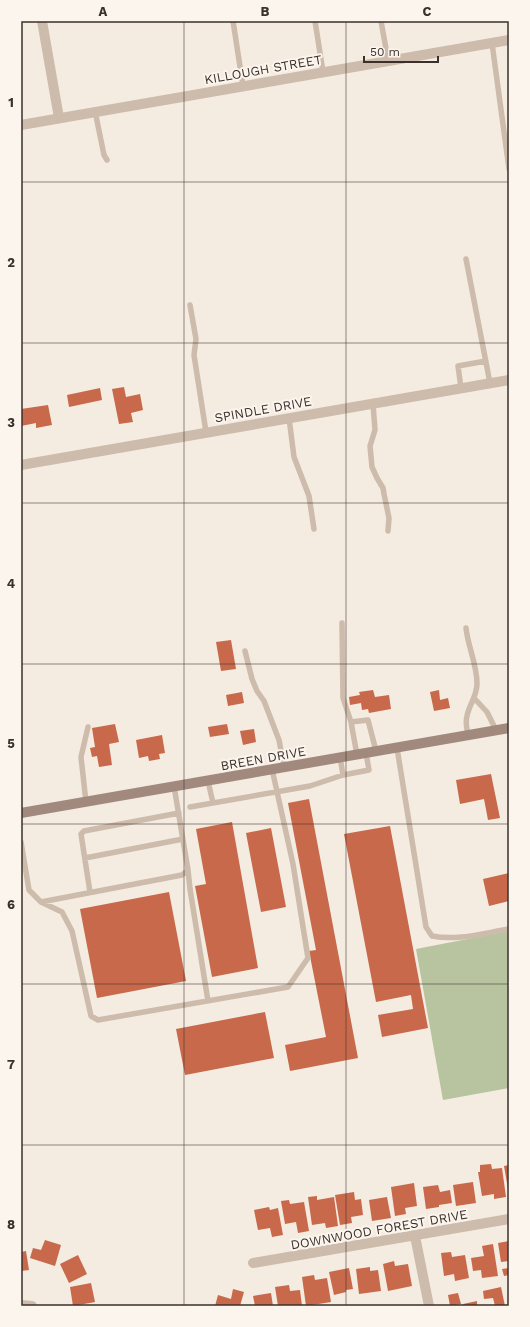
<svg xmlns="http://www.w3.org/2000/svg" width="530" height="1327" font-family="'Work Sans',sans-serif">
	<rect width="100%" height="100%" fill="#f4ebe1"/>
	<path fill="#b8c4a0" d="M509 931V1088L443 1100 416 949Z"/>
	<path fill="#c8694b" d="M124 387 126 397 140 394 143 410 131 413 133 422 119 424 112 389Z
		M100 388 102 400 69 407 67 395Z
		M48 405 52 425 36 428V423L21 426V409Z
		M231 640 236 669 221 671 216 642Z
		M373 690 375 697 389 695 391 709 369 713 368 709 362 710 361 703 350 705 349 697 360 695 359 692Z
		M439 690 440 700 448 698 450 708 434 711 430 692Z
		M242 692 244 703 228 706 226 695Z
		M115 724 119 742 109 744 112 765 99 767 97 756 92 757 90 748 95 747 92 728Z
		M227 724 229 734 210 737 208 727Z
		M254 729 256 742 243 745 240 731Z
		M162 735 165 753 159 754 160 759 149 761 148 756 139 758 136 740Z
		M491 774 500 818 488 820 484 799 460 804 456 780Z
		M309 799 358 1058 290 1071 285 1045 326 1037 309 951 316 950 288 803Z
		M232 822 258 968 212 977 195 886 206 884 196 829Z
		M390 826 428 1028 382 1037 378 1015 413 1009 411 995 376 1002 344 834Z
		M271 828 286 907 261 912 246 833Z
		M509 873V901L489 906 483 879Z
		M169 892 186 981 97 998 80 909Z
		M265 1012 274 1058 185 1075 176 1029Z
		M491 1164 492 1169 502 1168 506 1197 494 1199V1194L482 1196 478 1172H480V1165Z
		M509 1165V1188L508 1189 504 1166Z
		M473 1182 476 1203 456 1206 453 1185Z
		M414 1183 417 1206 405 1208 406 1214 395 1216 391 1187Z
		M438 1185 440 1192 450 1190 452 1203 439 1205V1207L426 1209 423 1187Z
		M354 1192 355 1200 361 1199 363 1215 351 1217 352 1223 340 1225 335 1195Z
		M317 1196V1200L334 1197 338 1226 326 1228 325 1223 312 1225 308 1197Z
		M387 1197 391 1218 372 1221 369 1200Z
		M289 1200 290 1204 304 1202 309 1231 298 1233 296 1222 285 1224 281 1201Z
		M269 1207 270 1210 278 1208 283 1235 272 1237 270 1228 258 1230 254 1210Z
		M45 1240 61 1245 55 1266 30 1258 33 1248 41 1250Z
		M509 1241V1261L501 1262 498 1243Z
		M493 1244 498 1276 482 1278 481 1270 473 1271 471 1258 484 1256 482 1246Z
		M26 1251 29 1270 21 1271V1252Z
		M451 1252 452 1257 465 1255 469 1278 455 1281 454 1274 444 1276 441 1253Z
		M78 1255 87 1274 69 1283 60 1264Z
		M394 1261 395 1266 408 1264 412 1286 388 1291 383 1264Z
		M370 1267V1271L378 1270 381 1291 359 1294 356 1269Z
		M349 1268 353 1289 346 1290V1292L334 1295 329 1272Z
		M509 1268V1275L504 1276 502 1269Z
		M314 1275 315 1280 327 1278 331 1302 306 1306 302 1277Z
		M91 1283 95 1302 73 1306 70 1287Z
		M289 1285 290 1291 300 1290 302 1306H278L275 1287Z
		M501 1287 505 1306H495L493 1298 484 1299 483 1291Z
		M233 1289 244 1292 240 1306H215L218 1295 231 1299Z
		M271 1293 273 1306H255L253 1296Z
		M458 1293 461 1304 450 1306 448 1295Z
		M477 1301V1306H464L463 1304Z"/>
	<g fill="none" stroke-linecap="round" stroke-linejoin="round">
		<path stroke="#cdbbac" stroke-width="5.5" d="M233 21 243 86
			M315 21 323 72
			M381 21 388 60
			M492 43 509 169
			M95 111 104 155 107 160
			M466 259 490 383
			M190 305 196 339 194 355 206 432
			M461 388 458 366 486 361
			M373 404 375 430 370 446 372 467 377 478 383 488 384 494 389 518 388 531
			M289 418 294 457 309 496 314 529
			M342 623 343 698 351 722
			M466 628C468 647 477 664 477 684 477 696 469 705 467 716 465 723 467 729 468 735
			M245 651 252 679 257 691 264 701 279 740 284 767
			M474 698 487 712 496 730
			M397 748 426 927 432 936C457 941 484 933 509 929
			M357 755 351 722 368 720 376 751
			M340 757 343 775
			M208 781 213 803
			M86 802 81 757 88 727
			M190 807 310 786 343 775 369 770 366 753
			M21 842 29 890 41 902 62 912 72 931 91 1016 98 1020 288 987 308 958 293 864 272 769
			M85 858 183 839
			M188 870 190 889 208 1001
			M90 892 81 834 84 831 179 813
			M41 902 182 875 188 870 174 786"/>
		<path stroke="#cdbbac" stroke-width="10" d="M42 21 59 118
			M21 125 509 40
			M21 465 509 380
			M415 1236 429 1306
			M253 1263 509 1219
			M21 1305 32 1306"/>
		<path stroke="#a18a7d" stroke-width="10" d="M21 813 509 728"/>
	</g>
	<path fill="none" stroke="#3b302b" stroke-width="1" stroke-opacity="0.55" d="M184 21V1306M346 21V1306M21 182H509M21 343H509M21 503H509M21 664H509M21 824H509M21 984H509M21 1145H509"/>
	<g text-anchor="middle" stroke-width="4" stroke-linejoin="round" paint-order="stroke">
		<g font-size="13" fill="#3b302b" stroke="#fbf5ee">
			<text transform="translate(263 69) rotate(-10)" y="5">KILLOUGH STREET</text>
			<text transform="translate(263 409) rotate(-10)" y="5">SPINDLE DRIVE</text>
			<text transform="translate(263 758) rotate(-10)" y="5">BREEN DRIVE</text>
			<text transform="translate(379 1229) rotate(-10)" y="5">DOWNWOOD FOREST DRIVE</text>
		</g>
	</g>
	<rect width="530" height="1327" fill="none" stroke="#fbf5ee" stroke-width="44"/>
	<path d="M364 56v6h74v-6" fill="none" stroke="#3b302b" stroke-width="2"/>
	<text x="370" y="56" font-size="12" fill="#3b302b" stroke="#fbf5ee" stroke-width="3" paint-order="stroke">50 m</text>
	<rect x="22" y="22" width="486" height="1283" fill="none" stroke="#3b302b" stroke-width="1.5"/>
	<g font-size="13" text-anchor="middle" font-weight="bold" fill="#3b302b">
		<text x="103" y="16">A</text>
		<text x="265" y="16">B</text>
		<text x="427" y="16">C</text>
		<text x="11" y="107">1</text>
		<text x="11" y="267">2</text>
		<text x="11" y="427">3</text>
		<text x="11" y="588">4</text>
		<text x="11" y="748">5</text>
		<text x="11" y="909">6</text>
		<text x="11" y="1069">7</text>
		<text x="11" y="1229">8</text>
	</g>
</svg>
